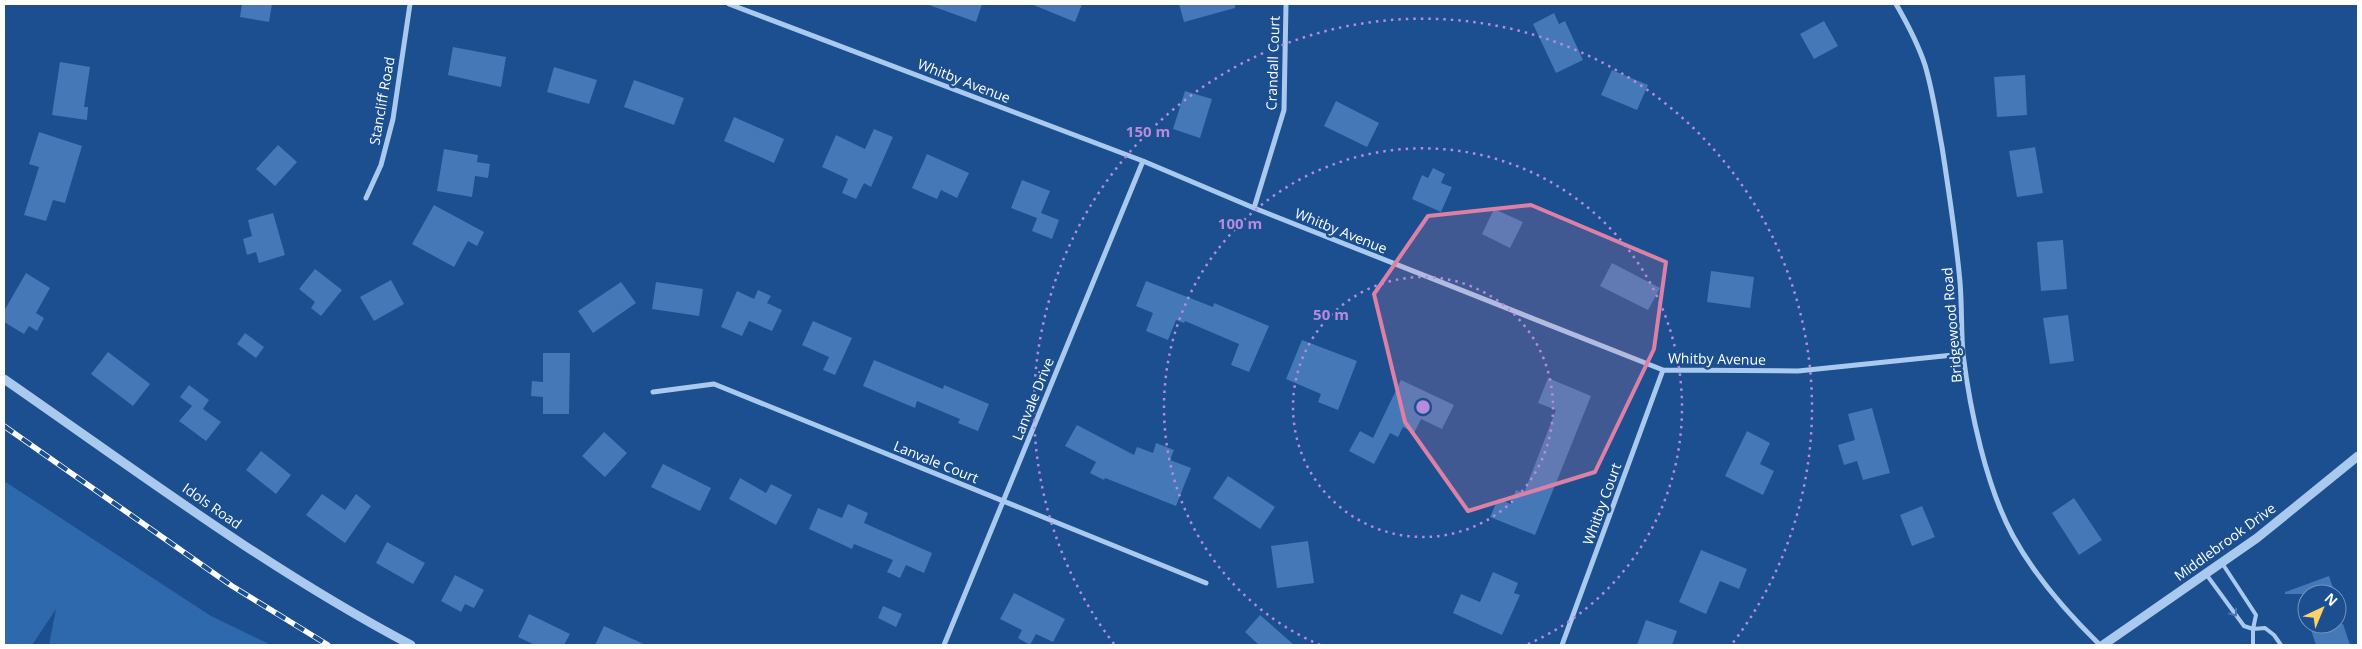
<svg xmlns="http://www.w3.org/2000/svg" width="2362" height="649" font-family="'Open Sans',sans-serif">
	<rect width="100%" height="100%" fill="#1b4f8f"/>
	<path fill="#2e69ad" d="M4 481 211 616 271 645H49L56 609 32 645H4Z"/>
	<path fill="#4478b7" d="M242 4H272L269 22 240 17Z
		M929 4H982L976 22 929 5Z
		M1031 4H1082L1075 22Z
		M1179 4H1235V8L1184 22Z
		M1554 13 1559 24 1565 21 1583 60 1556 73 1533 24Z
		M1824 21 1838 46 1814 59 1800 34Z
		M453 47 506 57 501 87 448 75Z
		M60 62 90 67 84 107H88L87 120 52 115Z
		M554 67 597 80 589 104 547 92Z
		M1612 70 1648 85 1637 110 1601 95Z
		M2025 75 2027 115 1997 117 1994 77Z
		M634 80 684 98 674 125 624 107Z
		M1185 91 1212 99 1200 138 1173 129Z
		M1336 101 1379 123 1367 147 1324 126Z
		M734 117 784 139 774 163 724 141Z
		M874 129 893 137 871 187 864 183 856 199 842 193 848 179 822 167 836 135 865 149Z
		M39 132 82 146 65 203 53 200 46 221 24 215 39 167 29 164Z
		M278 145 297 162 275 186 256 169Z
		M2035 147 2043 193 2017 197 2009 151Z
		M444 149 478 155 477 162 490 164 488 178 475 176 472 197 437 191Z
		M927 154 969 173 957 198 941 190 937 199 912 188Z
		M1433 168 1445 174 1441 183 1452 187 1441 212 1412 199 1422 175 1428 178Z
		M1022 180 1050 191 1041 213 1059 220 1052 239 1032 231 1037 218 1011 208Z
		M434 205 484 232 477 246 468 241 454 267 412 244Z
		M1494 209 1523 222 1510 248 1482 234Z
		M273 213 285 255 259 263 256 252 247 255 243 239 252 236 248 220Z
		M2063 240 2067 289 2041 291 2037 242Z
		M1612 263 1660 288 1648 310 1600 286Z
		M315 269 342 290 321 316 311 308 315 302 299 289Z
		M1711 271 1754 277 1750 308 1707 302Z
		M26 273 50 288 36 313 44 318 37 331 29 326 24 334 4 322V311Z
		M391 280 404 304 374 321 360 297Z
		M1146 281 1213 307 1214 303 1269 326 1249 372 1231 365 1239 344 1185 321 1184 323 1176 320 1168 340 1146 331 1153 313 1136 306Z
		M621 282 636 303 593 333 578 311Z
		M656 282 703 289 699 316 652 309Z
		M758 290 771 296 767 303 782 310 772 331 749 321 742 336 721 327 737 291 754 299Z
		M2068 315 2074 361 2050 364 2043 318Z
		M813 321 852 338 835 375 823 370 829 357 802 345Z
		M245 333 264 347 256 358 237 344Z
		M1302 340 1357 361 1338 410 1318 402 1321 394 1286 379Z
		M108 352 150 384 133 406 91 374Z
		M543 353H570L569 414H543V397L531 396 532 381 543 382Z
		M874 360 943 389 944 385 989 404 978 431 958 423 960 419 917 401 915 408 863 386Z
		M1548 378 1591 396 1535 535 1490 517 1498 499 1511 504 1516 490 1524 493 1556 410 1538 403Z
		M1401 380 1454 405 1442 429 1421 419 1414 433 1403 427 1398 437 1390 433 1374 464 1349 451 1360 431 1373 438Z
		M189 385 209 400 203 409 221 422 206 441 179 421 192 406 180 397Z
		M1872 408 1890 473 1863 480 1857 461 1844 465 1838 445 1855 440 1848 414Z
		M1077 425 1134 455 1137 447 1153 453 1156 443 1174 450 1170 460 1191 468 1176 506 1105 478 1104 480 1090 473 1096 462 1065 446Z
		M1747 431 1770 443 1760 464 1774 471 1763 495 1725 476Z
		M604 432 627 453 605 477 582 456Z
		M261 451 291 475 276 494 246 470Z
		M663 464 711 488 700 511 651 487Z
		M1228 476 1275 507 1260 529 1213 498Z
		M740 478 766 493 771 484 792 495 776 525 729 499Z
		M322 494 345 510 356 494 371 506 345 543 306 515Z
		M2074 498 2102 540 2079 555 2052 513Z
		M848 504 868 513 864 523 932 553 924 573 906 565 900 578 887 572 893 560 854 544 852 549 809 529 818 508 842 518Z
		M1922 506 1935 537 1912 546 1900 515Z
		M1308 541 1314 583 1277 588 1271 546Z
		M387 542 425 563 413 584 376 563Z
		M1701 550 1747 569 1739 589 1720 581 1706 614 1679 602Z
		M1493 572 1518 583 1514 593 1520 595 1502 635 1453 613 1461 594 1480 602Z
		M455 575 484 590 474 608 465 604 461 612 441 601Z
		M2329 576 2335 594H2285V592Z
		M1014 593 1065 619 1053 642 1036 634 1030 645 1018 638 1022 630 1000 619Z
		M883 606 902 614 896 627 878 618Z
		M529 614 570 634 564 645H535L518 637Z
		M1260 615 1294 645H1259L1245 632Z
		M1646 620 1677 631 1672 645H1637Z
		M2309 624H2343L2350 645H2316Z
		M604 626 626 636 646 645H595Z"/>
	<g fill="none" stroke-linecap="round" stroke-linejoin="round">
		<path stroke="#a9c9ee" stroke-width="4" d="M2206 574 2244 626 2253 629 2256 615 2222 563
			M2253 645V629L2265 628 2274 635 2281 645"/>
		<path stroke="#a9c9ee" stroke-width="5" d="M729 4 1143 161 1254 208 1663 370 1798 371 1963 354
			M1896 4C1907 23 1918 44 1925 65 1933 92 1937 120 1942 147 1949 192 1956 237 1960 282 1962 306 1961 330 1963 354 1970 410 1986 486 2013 536 2035 576 2067 613 2100 645
			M366 198 381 165 393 119 410 4
			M1254 208 1284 110 1286 4
			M653 392 714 384 1206 583
			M944 645 1143 161
			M1562 645 1663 370"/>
		<path stroke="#a9c9ee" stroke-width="9" d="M4 379C137 471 267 569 411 645
			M2103 645 2257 538 2358 456"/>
		<defs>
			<path id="rail" d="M4 426 232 586 328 645"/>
		</defs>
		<use href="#rail" stroke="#fff" stroke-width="5.5"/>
		<use href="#rail" stroke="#1b4f8f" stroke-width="4" stroke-dasharray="11" stroke-linecap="butt"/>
	</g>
	<defs><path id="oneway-chevron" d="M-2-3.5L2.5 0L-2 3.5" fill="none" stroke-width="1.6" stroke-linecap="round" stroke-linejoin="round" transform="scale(1.25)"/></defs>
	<use stroke="#4674ac" href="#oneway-chevron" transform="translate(2234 613) rotate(54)"/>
	<path fill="#dd80a5" fill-opacity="0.2" stroke="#dd80a5" stroke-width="4" stroke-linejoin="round" d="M1531 205 1666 262 1654 349 1595 472 1468 511 1405 422 1374 294 1428 216Z"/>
	<g fill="none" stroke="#b68bdc" stroke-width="2.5" stroke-dasharray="2.5 5">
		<circle cx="1423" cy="407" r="130"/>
		<path d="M1320 645A259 259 0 1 1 1526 645"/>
		<path d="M1114 644A389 389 0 1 1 1732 644"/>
	</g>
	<g text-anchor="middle" stroke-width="5" stroke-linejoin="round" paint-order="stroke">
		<g font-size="14" fill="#fff" stroke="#1b4f8f">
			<text transform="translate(1273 63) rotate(-88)" y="5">Crandall Court</text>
			<text transform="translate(964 81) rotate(21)" y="5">Whitby Avenue</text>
			<text transform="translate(382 101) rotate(-80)" y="5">Stancliff Road</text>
			<text transform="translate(1341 231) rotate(22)" y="5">Whitby Avenue</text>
			<text transform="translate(1952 325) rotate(-95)" y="5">Bridgewood Road</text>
			<text transform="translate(1717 359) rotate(1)" y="5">Whitby Avenue</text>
			<text transform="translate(1033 399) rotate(-68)" y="5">Lanvale Drive</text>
			<text transform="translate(936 462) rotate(22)" y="5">Lanvale Court</text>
			<text transform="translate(1602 504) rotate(-70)" y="5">Whitby Court</text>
			<text transform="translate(212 506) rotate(35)" y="5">Idols Road</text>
			<text transform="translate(2225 542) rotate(-36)" y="5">Middlebrook Drive</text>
		</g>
	</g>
	<circle cx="1423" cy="407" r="8" fill="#b68bdc" stroke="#1b4f8f" stroke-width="2.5"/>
	<g font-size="15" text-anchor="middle" font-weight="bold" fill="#b68bdc" stroke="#1b4f8f" stroke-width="5" stroke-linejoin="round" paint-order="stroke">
		<text x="1148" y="137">150 m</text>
		<text x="1240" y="229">100 m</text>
		<text x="1331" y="320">50 m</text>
	</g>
	<rect width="2362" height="649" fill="none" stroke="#ffffff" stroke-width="10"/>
	<g transform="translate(2322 609) rotate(44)"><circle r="24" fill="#1b4f8f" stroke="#7695bc"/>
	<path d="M0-4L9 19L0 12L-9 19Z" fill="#ffd166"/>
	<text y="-8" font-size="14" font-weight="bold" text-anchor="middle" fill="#ffffff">N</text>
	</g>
</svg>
